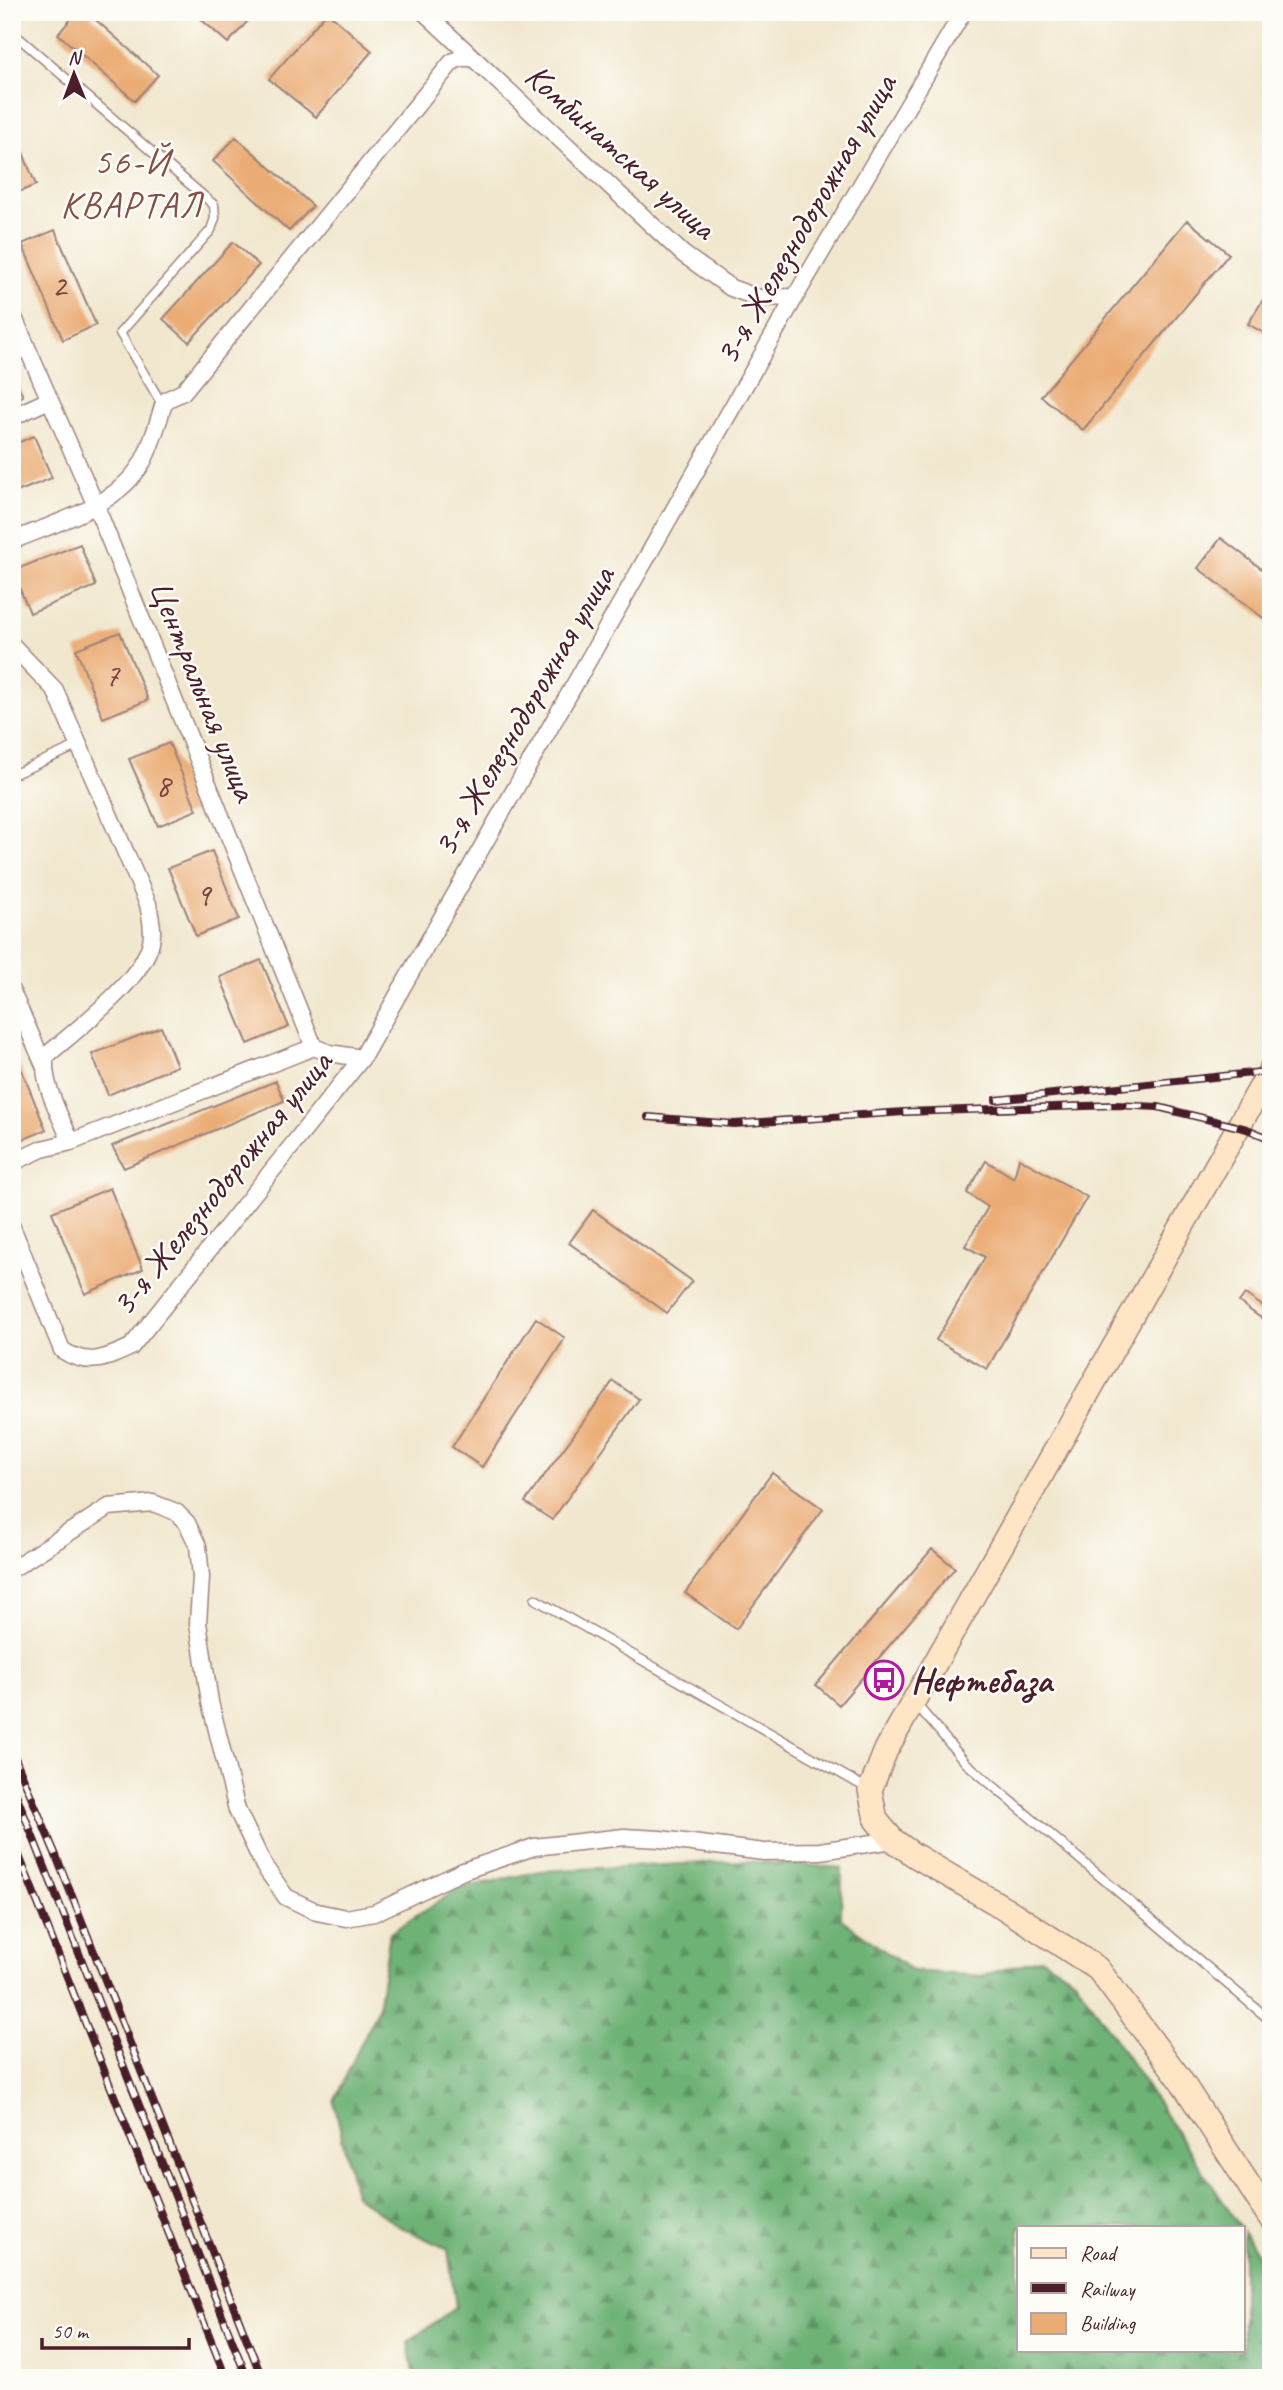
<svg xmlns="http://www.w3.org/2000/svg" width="1283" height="2390" font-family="Caveat,sans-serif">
	<defs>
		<pattern id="forest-firs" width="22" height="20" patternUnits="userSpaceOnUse" patternTransform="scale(1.75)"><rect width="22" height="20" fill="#6eb276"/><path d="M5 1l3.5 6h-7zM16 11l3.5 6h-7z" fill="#5c9061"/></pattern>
	</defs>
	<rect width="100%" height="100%" fill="#fdfcf7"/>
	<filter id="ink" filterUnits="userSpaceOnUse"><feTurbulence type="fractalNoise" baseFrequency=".0143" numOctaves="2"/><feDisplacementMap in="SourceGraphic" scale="14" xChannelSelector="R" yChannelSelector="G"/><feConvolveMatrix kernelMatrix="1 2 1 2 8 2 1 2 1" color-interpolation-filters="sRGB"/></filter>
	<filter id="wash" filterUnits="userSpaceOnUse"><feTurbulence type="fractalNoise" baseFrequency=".00686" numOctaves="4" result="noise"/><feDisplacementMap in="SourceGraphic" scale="28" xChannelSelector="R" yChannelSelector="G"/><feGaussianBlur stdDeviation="1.57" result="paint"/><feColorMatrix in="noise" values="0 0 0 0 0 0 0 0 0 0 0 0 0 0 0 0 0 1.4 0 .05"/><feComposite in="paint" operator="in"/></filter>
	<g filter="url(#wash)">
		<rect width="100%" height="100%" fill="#f1e7ce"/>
		<path fill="url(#forest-firs)" stroke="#5c6850" stroke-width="2" d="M746 1861 842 1868 841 1919 912 1971 981 1976 1042 1958 1075 1979 1240 2227H1019V2350H1243V2232L1271 2275V2378H414L408 2342 456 2307 448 2249 398 2226 355 2195 334 2101 378 2008 390 1933 458 1889 541 1871Z"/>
		<g id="blocks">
			<path fill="#ebac75" d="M77 12H87L158 75 135 101 58 34Z
				M197 12H256L228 43 195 14Z
				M327 12 372 51 316 117 269 79Z
				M12 126 36 185 12 195Z
				M236 137 313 206 289 231 213 161Z
				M1187 220 1229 254 1083 430 1041 396Z
				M55 230 96 325 63 340 22 244Z
				M233 242 259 265 189 342 163 319Z
				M1271 287V337L1248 324Z
				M12 372 23 396 12 401Z
				M34 436 52 478 12 494V445Z
				M1221 538 1271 576V624L1198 568Z
				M80 544 96 586 30 613 12 571Z
				M120 632 148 700 103 718 76 649Z
				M169 743 197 810 158 826 129 759Z
				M212 851 239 919 196 936 168 868Z
				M261 960 289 1027 248 1044 220 977Z
				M161 1027 177 1066 108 1095 92 1054Z
				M18 1061 46 1130 12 1144V1064Z
				M276 1081 284 1101 124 1168 112 1146Z
				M1019 1158 1087 1197 987 1369 936 1340 985 1257 965 1246 988 1207 967 1193 986 1161 1014 1178Z
				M110 1188 143 1269 85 1294 52 1212Z
				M593 1210 692 1281 667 1313 569 1243Z
				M1245 1294 1267 1309 1261 1318 1239 1302Z
				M536 1318 565 1338 482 1467 452 1447Z
				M613 1381 639 1399 552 1520 525 1502Z
				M772 1473 823 1509 736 1629 685 1593Z
				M932 1549 955 1568 839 1705 816 1685Z"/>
		</g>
	</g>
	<g filter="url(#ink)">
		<use href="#blocks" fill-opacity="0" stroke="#9e837c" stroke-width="2"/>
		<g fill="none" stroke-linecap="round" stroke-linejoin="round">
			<defs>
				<path id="lane" d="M12 32 214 205 215 218 211 230 120 333 163 406
					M12 775 79 745
					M535 1599 868 1789
					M916 1704 966 1763 1271 2021"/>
				<path id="street" d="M424 12 683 254 731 288 759 298 795 297
					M12 14 14 12
					M12 313 96 506 314 1047 329 1053 362 1058
					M12 417 49 400
					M12 541C57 522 116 507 142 463 152 445 157 425 163 406L168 399 183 392 452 62 461 58H472
					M12 645 55 690 148 904C150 916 154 929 151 942 143 980 76 1030 46 1056 40 1081 62 1119 71 1142
					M12 992 44 1065
					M12 1163 42 1149 71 1142 314 1047
					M12 1227 62 1350C88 1367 105 1359 131 1347L362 1058 795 297 963 12
					M12 1569 109 1507 153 1503 176 1512 187 1523 198 1546 201 1577 198 1623 210 1702 237 1810 264 1866 286 1897 317 1912 346 1918 374 1913 463 1871 534 1847 624 1837 660 1839 764 1852 820 1851 893 1840"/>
				<path id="secondary" d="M1271 1069 886 1750 870 1790 876 1820 893 1840 914 1855 1006 1909 1098 1969 1178 2076 1271 2219"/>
			</defs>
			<use href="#lane" stroke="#9e837c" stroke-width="11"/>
			<use href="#street" stroke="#9e837c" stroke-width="19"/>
			<use href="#secondary" stroke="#9e837c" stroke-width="26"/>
			<use href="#lane" stroke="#fff" stroke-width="8"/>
			<use href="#street" stroke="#fff" stroke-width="16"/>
			<use href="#secondary" stroke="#fde5c5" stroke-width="23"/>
			<defs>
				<path id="rail" d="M996 1100 1271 1071
					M648 1117 734 1124 904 1112 1116 1105 1158 1107 1247 1129 1271 1139
					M12 1751 55 1853 262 2378
					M12 1784 247 2378
					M12 1838 226 2378"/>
			</defs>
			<use href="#rail" stroke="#4a1f2b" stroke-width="8"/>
			<use href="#rail" stroke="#fdfcf7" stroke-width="5" stroke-dasharray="16" stroke-linecap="butt"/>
		</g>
	</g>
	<defs>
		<symbol id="bus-ring" viewBox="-11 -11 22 22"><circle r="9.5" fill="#fdfcf7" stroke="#b5179e" stroke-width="1.5"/><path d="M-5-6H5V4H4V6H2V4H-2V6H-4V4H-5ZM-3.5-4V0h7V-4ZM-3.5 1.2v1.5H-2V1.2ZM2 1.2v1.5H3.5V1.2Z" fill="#b5179e"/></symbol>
	</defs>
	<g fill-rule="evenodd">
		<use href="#bus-ring" x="862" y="1658" width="44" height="44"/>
	</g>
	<g text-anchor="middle" stroke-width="5" stroke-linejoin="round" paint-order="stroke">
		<g font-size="32" fill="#72423e">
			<text x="59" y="296">2</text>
			<text x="112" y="686">7</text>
			<text x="163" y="796">8</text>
			<text x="203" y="905">9</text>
		</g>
		<g font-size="35" fill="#4a1f2b" stroke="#fdfcf7">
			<text transform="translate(621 151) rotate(42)" y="12">Комбинатская улица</text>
			<text transform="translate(805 219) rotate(-60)" y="12">3-я Железнодорожная улица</text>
			<text transform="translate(204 690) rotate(68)" y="12">Центральная улица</text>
			<text transform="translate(523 711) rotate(-60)" y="12">3-я Железнодорожная улица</text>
			<text transform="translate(221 1183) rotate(-51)" y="12">3-я Железнодорожная улица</text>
		</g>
		<g font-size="35" font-weight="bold" fill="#4a1f2b" stroke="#fdfcf7" text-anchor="start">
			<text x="911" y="1692">Нефтебаза</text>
		</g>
		<g font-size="37" letter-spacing="2" fill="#825045" stroke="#fdfcf7">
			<text x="132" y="174">56-Й<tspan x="132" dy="43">КВАРТАЛ</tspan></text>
		</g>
	</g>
	<rect width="1283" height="2390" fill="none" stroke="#fdfcf7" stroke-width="42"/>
	<rect x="1017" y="2226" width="228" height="126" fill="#fdfcf7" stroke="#b5a4a5" stroke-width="2"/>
	<rect x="1031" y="2248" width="35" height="10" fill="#fde5c5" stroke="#b5a4a5" stroke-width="2"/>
	<text x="1080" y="2260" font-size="21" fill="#4a1f2b">Road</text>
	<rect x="1031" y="2283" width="35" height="10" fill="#4a1f2b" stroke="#b5a4a5" stroke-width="2"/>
	<text x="1080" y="2296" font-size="21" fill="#4a1f2b">Railway</text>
	<rect x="1031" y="2313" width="35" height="21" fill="#ebac75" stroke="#b5a4a5" stroke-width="2"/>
	<text x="1080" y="2330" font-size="21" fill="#4a1f2b">Building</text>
	<g transform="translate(74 74) rotate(359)" stroke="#fdfcf7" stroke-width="5" paint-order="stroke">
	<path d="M0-5L12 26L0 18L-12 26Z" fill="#4a1f2b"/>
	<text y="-10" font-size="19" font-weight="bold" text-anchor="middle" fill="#4a1f2b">N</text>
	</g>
	<path d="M42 2338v10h147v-10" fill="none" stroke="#4a1f2b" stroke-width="3.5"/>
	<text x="52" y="2338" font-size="21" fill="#4a1f2b" stroke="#fdfcf7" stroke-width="5" paint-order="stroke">50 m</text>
</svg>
